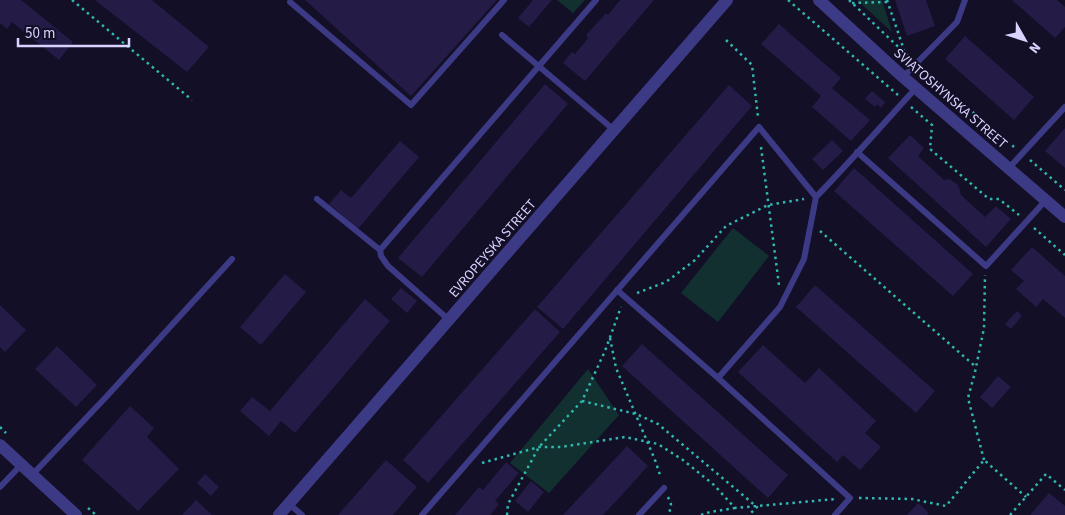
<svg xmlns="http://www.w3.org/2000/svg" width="1065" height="515" font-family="'Source Sans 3',sans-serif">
	<rect width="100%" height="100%" fill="#130f26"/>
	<path fill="#12302f" d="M557 0H585L573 13Z
		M857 0H882L892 32Z
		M733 228 769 256 718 322 681 293Z
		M588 369 619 415 549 493 510 463Z"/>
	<path fill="#241b47" d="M0 0H21L73 42 59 60 12 22 7 29 0 23Z
		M95 0H152L209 47 187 72Z
		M305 0H497L411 96Z
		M533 0H552L529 27 518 18Z
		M620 0H654L585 81 563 63 572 52 575 54 588 38 586 35 606 13 608 15Z
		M895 0H926L935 26 907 36Z
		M1012 0H1057L1065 7V27L1055 38Z
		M779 24 841 78 832 88 870 120 851 141 812 107 821 96 761 44Z
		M965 36 1034 97 1014 120 945 59Z
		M545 84 568 104 422 277 398 258Z
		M729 85 752 106 563 329 537 307Z
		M872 91 885 102 881 108 877 104 875 107 865 99Z
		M1065 128V168L1045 151Z
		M910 135 924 148 918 156 944 180 949 179 957 184 959 187 961 195 985 217 996 206 1011 219 986 247 888 158Z
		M832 140 843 151 823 170 812 159Z
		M400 141 419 157 358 229 329 204 341 190 351 198Z
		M854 168 973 274 953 296 834 191Z
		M1032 247 1065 276V318L1043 299 1036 307 1016 289 1024 281 1011 270Z
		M285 274 306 292 261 345 240 327Z
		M815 285 935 391 916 413 796 307Z
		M401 288 417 301 407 313 391 299Z
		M365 299 390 321 295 433 281 421 269 436 240 411 252 397 270 411Z
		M0 305 26 330 5 352 0 347Z
		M535 309 560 332 428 483 403 460Z
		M1017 311 1022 316 1011 329 1005 324Z
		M642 344 788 475 768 498 622 366Z
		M763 345 805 383 819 368 876 421 865 433 881 447 860 470 843 455 837 462 738 372Z
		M57 346 97 385 76 407 35 369Z
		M998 376 1011 387 992 408 980 397Z
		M130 406 154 428 147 437 179 469 138 511 82 460Z
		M627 446 648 466 620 497 603 515H563Z
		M386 460 417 487 393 515H338Z
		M506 462 519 473 495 501 499 504 490 515H455L479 487 483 490Z
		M205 474 219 487 211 496 197 483Z
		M531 481 544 492 528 512 515 501Z
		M1049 493 1065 506V515H1030Z
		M196 500 212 515H182Z
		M918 503 929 513 927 515H907Z"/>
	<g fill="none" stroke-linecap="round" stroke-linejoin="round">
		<path stroke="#2fb8b0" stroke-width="2.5" stroke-dasharray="2.5 4" stroke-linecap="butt" d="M72 0 192 100
			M788 0 898 95
			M849 0 910 58
			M887 0 904 50
			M852 3 887 2
			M726 40 752 65 758 117
			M923 70 1014 147
			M911 107 932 125 930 149 989 199H999L1019 215
			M761 147 779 285
			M1030 160 1065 190
			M1034 228 1065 255
			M820 231 976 367
			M637 293 666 282 695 260 726 226 768 205 804 199
			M610 338 616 368 655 460 661 478
			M582 401 636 414 658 424 757 507 749 515
			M0 427 6 433
			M984 460 968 398 975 372 984 328 985 275
			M482 463 539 447H561L625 437 658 444 683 460 714 485 735 508 836 499
			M668 497 671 504 669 515
			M859 498 912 499 946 506 984 460 1026 497
			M88 508 96 515
			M507 515 508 504 539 447 582 401 605 351 621 307
			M701 515 710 512 735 508
			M1010 515 1046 474 1065 490"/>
		<path stroke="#3d3a85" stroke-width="6" d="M290 2 411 105 504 0
			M502 35 614 130
			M903 77 957 22 965 0
			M857 152 986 266 1046 200
			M1008 169 1065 107
			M317 199 380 250
			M617 290 718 378 780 307 804 259 816 197
			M449 320 388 266 381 256 380 250 596 0
			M718 378 850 498 835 515
			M32 475 107 396 232 259
			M0 487 21 465
			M289 504 302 515
			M422 515 759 127 816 197C851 161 883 124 916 88
			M639 515 664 488"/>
		<path stroke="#3d3a85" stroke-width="12" d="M0 445 76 515"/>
		<path stroke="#3d3a85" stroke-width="12" d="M819 0 903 77 1065 217
			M279 515 727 0"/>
	</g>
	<g text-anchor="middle" stroke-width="4" stroke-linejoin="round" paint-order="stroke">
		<g font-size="14" fill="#d9d4ff" stroke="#130f26">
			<text transform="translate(951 98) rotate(41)" y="5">SVIATOSHYNSKA STREET</text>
			<text transform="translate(492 248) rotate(-49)" y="5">EVROPEYSKA STREET</text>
		</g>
	</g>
	<g transform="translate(1025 40) rotate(129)" stroke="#130f26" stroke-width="4" paint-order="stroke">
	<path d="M0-4L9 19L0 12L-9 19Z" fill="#d9d4ff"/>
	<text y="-8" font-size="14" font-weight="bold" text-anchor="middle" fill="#d9d4ff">N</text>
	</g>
	<path d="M18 38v8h111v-8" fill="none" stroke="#d9d4ff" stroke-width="2.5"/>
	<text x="25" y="38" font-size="15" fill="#d9d4ff" stroke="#130f26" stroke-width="4" paint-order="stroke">50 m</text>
</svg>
